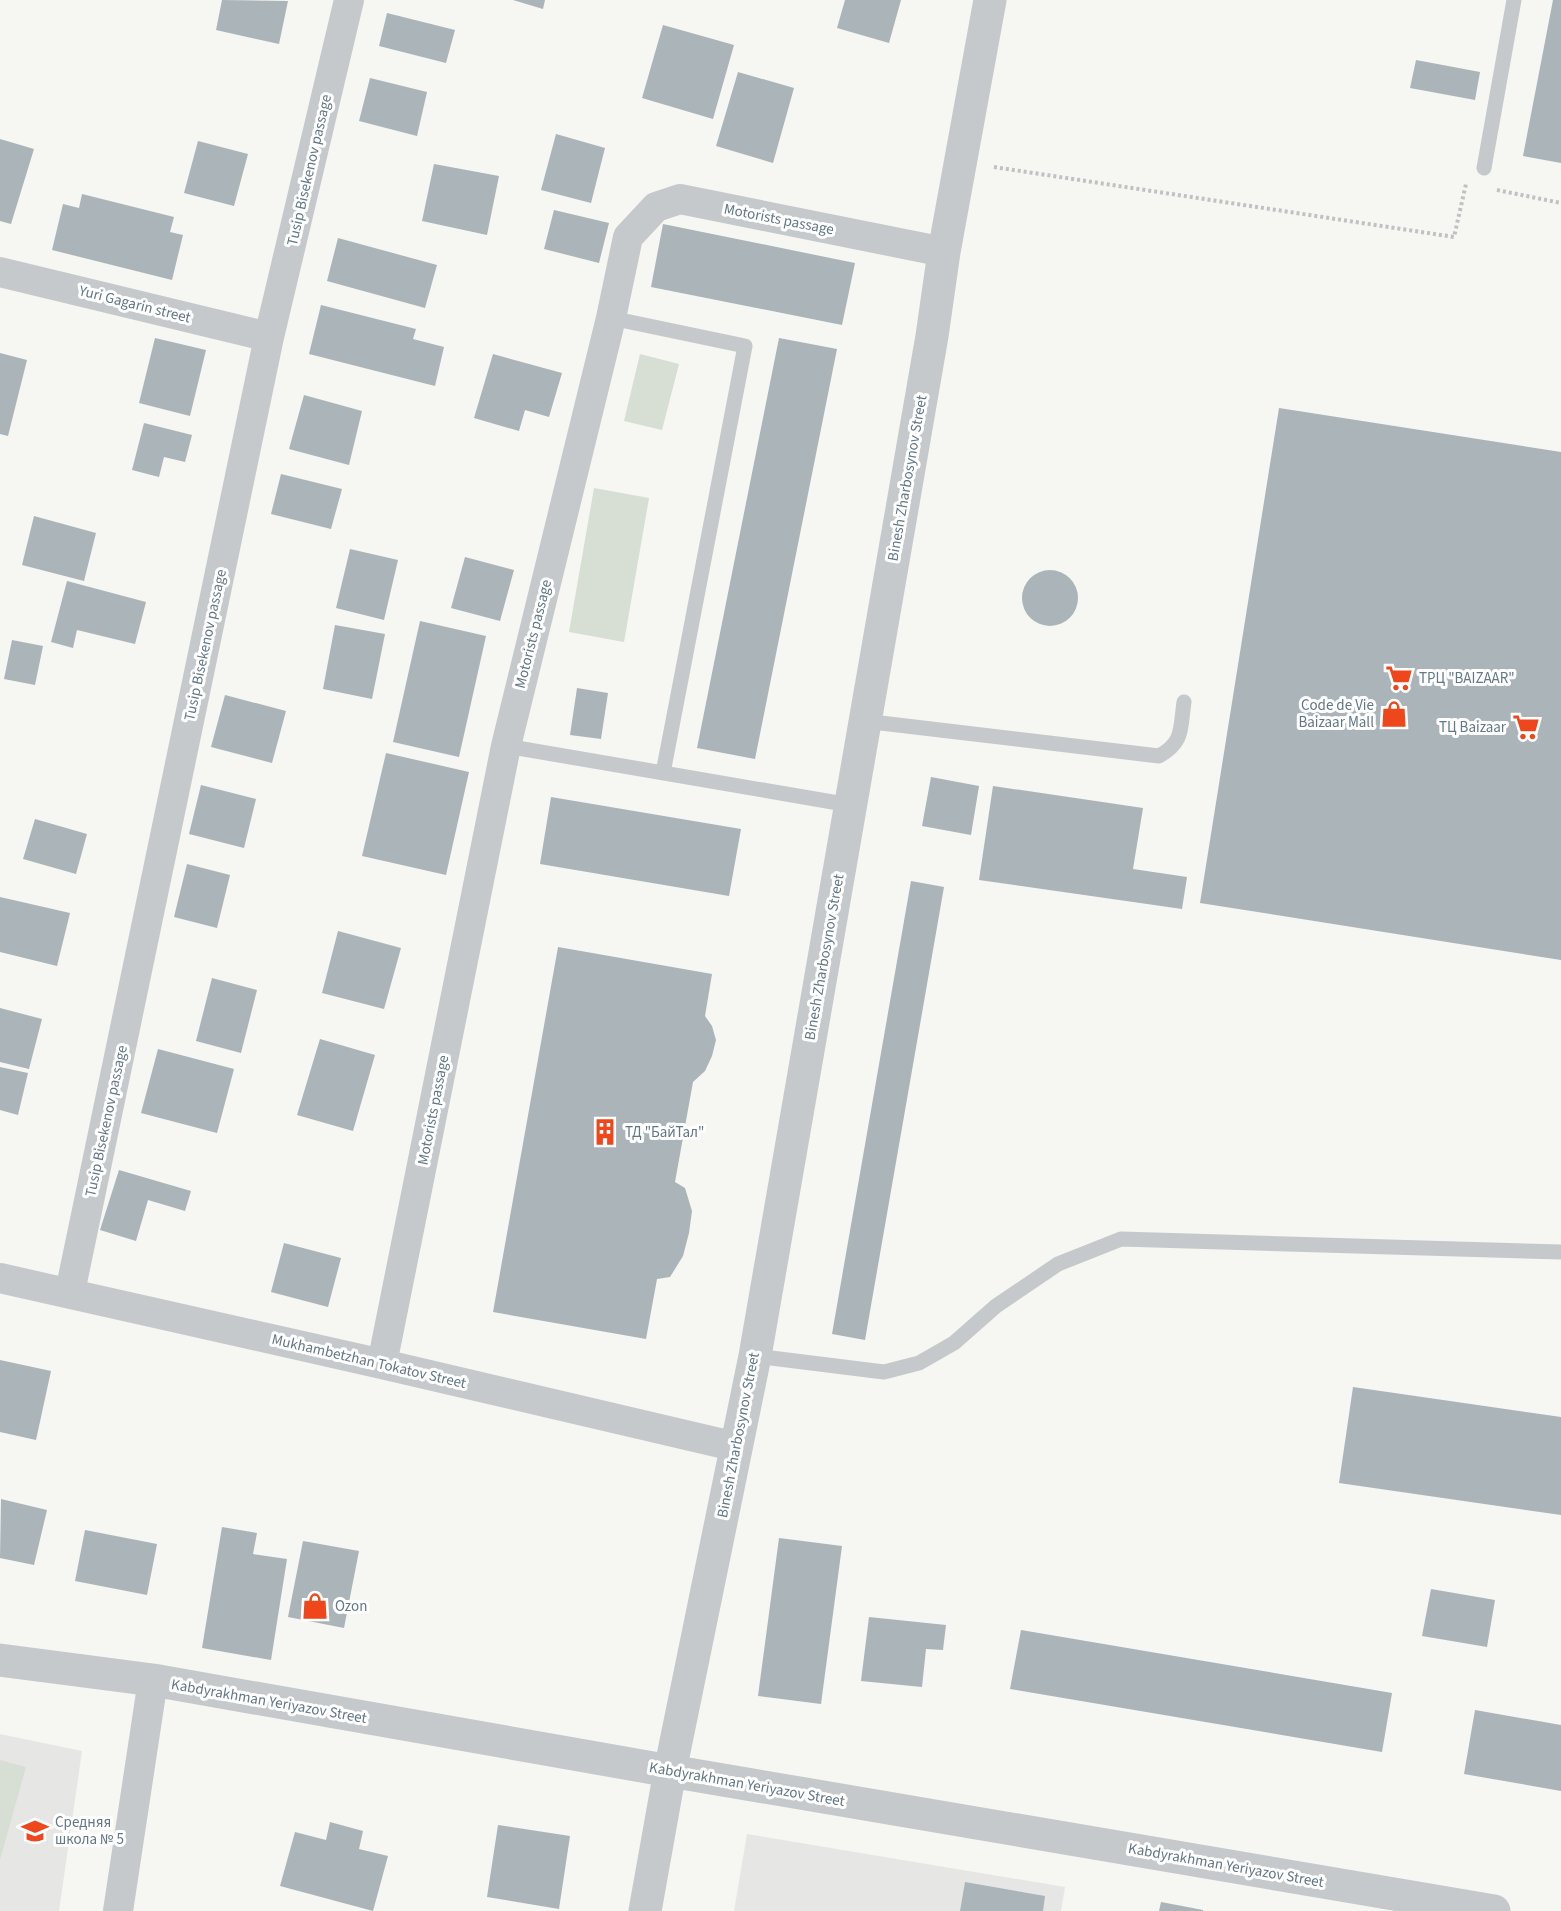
<svg xmlns="http://www.w3.org/2000/svg" width="1561" height="1911" font-family="'Source Sans 3',sans-serif">
	<rect width="100%" height="100%" fill="#f6f6f2"/>
	<path fill="#e6e7e5" d="M0 1734 82 1751 59 1911H0Z
		M747 1834 1065 1887 1061 1911H734Z"/>
	<path fill="#d7ded3" d="M640 354 679 364 662 430 624 421Z
		M594 488 649 498 624 642 569 632Z
		M0 1760 26 1767 0 1860Z"/>
	<path fill="#abb4b9" d="M222 0 288 1 279 44 216 30Z
		M513 0H545L543 9Z
		M845 0H901L889 43 837 28Z
		M1553 0H1561V163L1523 156Z
		M387 13 455 30 446 63 379 46Z
		M663 25 734 45 713 119 642 98Z
		M1416 60 1480 72 1475 100 1410 88Z
		M738 72 794 88 773 163 716 146Z
		M370 78 427 92 417 136 359 121Z
		M556 134 605 148 591 203 541 190Z
		M0 139 34 149 11 224 0 221Z
		M198 141 248 154 234 206 184 193Z
		M434 164 499 176 487 235 422 221Z
		M82 194 174 217 170 232 183 235 172 280 52 250 63 204 79 208Z
		M554 210 609 223 599 263 544 249Z
		M663 224 855 263 842 325 651 287Z
		M338 238 437 265 425 308 327 281Z
		M321 305 416 329 413 339 444 347 435 386 309 354Z
		M155 338 206 350 190 416 139 403Z
		M779 338 837 349 755 759 697 748Z
		M0 353 27 360 8 436 0 434Z
		M493 354 562 373 549 417 525 410 519 431 474 418Z
		M304 395 362 411 349 465 289 449Z
		M1279 408 1561 452V960L1200 903Z
		M144 423 192 435 185 462 164 457 159 477 132 470Z
		M281 474 342 489 331 529 271 514Z
		M34 516 96 533 84 581 22 565Z
		M350 549 398 560 384 620 336 608Z
		M465 557 514 570 500 621 451 608Z
		M1022 598a28 28 0 1 1 56 0a28 28 0 1 1-56 0Z
		M67 581 146 602 135 644 77 630 73 648 51 642Z
		M420 621 486 636 459 757 393 742Z
		M335 625 385 634 372 699 323 689Z
		M12 640 43 646 35 685 4 679Z
		M577 688 608 693 601 739 570 735Z
		M225 695 286 711 272 763 211 747Z
		M386 753 469 772 446 875 362 856Z
		M931 777 979 786 971 835 922 826Z
		M201 785 256 799 244 848 189 834Z
		M993 786 1143 808 1133 869 1187 877 1182 909 979 880Z
		M551 797 741 829 729 896 540 864Z
		M35 819 87 834 76 874 23 859Z
		M187 864 230 875 217 928 174 917Z
		M911 881 944 887 865 1340 832 1334Z
		M0 897 70 913 57 966 0 952Z
		M338 931 401 948 384 1009 322 993Z
		M558 947 712 974 705 1016 712 1026 716 1040 712 1056 705 1071 693 1082 675 1182 685 1188 692 1211 689 1233 683 1256 670 1277 657 1279 646 1339 493 1312Z
		M212 978 257 990 241 1053 196 1041Z
		M0 1008 42 1019 29 1069 0 1062Z
		M320 1039 375 1055 353 1131 297 1115Z
		M158 1049 234 1069 217 1133 141 1113Z
		M0 1067 28 1073 18 1115 0 1110Z
		M119 1170 191 1191 185 1211 148 1200 136 1241 100 1230Z
		M284 1243 341 1258 328 1307 271 1292Z
		M0 1360 51 1371 36 1440 0 1432Z
		M1353 1387 1561 1417V1515L1339 1483Z
		M1 1499 47 1510 34 1565 0 1558Z
		M222 1527 257 1533 253 1554 287 1559 271 1660 202 1648Z
		M85 1530 157 1544 147 1595 75 1581Z
		M779 1538 842 1546 821 1704 758 1696Z
		M303 1541 359 1551 344 1628 288 1617Z
		M1431 1589 1495 1600 1487 1647 1422 1636Z
		M869 1617 946 1625 943 1650 926 1649 922 1687 861 1681Z
		M1021 1630 1392 1693 1382 1752 1010 1689Z
		M1475 1710 1561 1725V1791L1464 1774Z
		M330 1822 363 1831 359 1849 388 1856 373 1911 280 1886 295 1832 326 1840Z
		M498 1825 570 1836 559 1909 487 1897Z
		M965 1882 1045 1896 1043 1911H960Z
		M1161 1902 1203 1910V1911H1159Z"/>
	<g fill="none" stroke-linecap="round" stroke-linejoin="round">
		<path stroke="#bfc1c3" stroke-width="4" stroke-dasharray="3 3" stroke-linecap="butt" d="M994 167 1454 237 1466 184
			M1497 190 1561 203"/>
		<path stroke="#c5c9cc" stroke-width="15" d="M1484 168 1514 0
			M611 318 745 346 663 773
			M864 721 1159 756C1184 742 1180 729 1184 702
			M506 746 850 805
			M755 1356 884 1372 919 1363 954 1343 996 1306 1058 1264 1121 1239 1561 1252"/>
		<path stroke="#c5c9cc" stroke-width="30" d="M0 272 269 337
			M0 1278 382 1364 737 1447
			M70 1292 269 337 349 0
			M382 1364 506 746 611 318 628 237 656 207 680 199 944 252
			M118 1911 153 1680"/>
		<path stroke="#c5c9cc" stroke-width="33" d="M0 1660 153 1680 670 1771 1494 1911
			M645 1911 670 1771 755 1356 932 336 944 252 990 0"/>
	</g>
	<defs>
		<symbol id="supermarket-bare" viewBox="-9 -9 18 18"><path d="M-6-5.5h2.5l.6 2H6L4.5 2H-2.5L-4.4-4H-6ZM-1.5 3.2a1.3 1.3 0 1 0 .1 0ZM3 3.2a1.3 1.3 0 1 0 .1 0Z" fill="#ed471b" stroke="#fff" stroke-width="2.5" paint-order="stroke"/></symbol>
		<symbol id="shop-bare" viewBox="-9 -9 18 18"><path d="M-5-2.5h2.3a2.7 3.5 0 0 1 5.4 0H5L5.5 6h-11ZM-1.5-2.5h3a1.5 2.3 0 0 0-3 0Z" fill="#ed471b" stroke="#fff" stroke-width="2.5" paint-order="stroke"/></symbol>
		<symbol id="building-bare" viewBox="-9 -9 18 18"><path d="M-4-6H4V6H1V3H-1V6H-4ZM-2.5-4.3h1.7v1.8h-1.7ZM.8-4.3h1.7v1.8H.8ZM-2.5-1h1.7V.8h-1.7ZM.8-1h1.7V.8H.8Z" fill="#ed471b" stroke="#fff" stroke-width="2.5" paint-order="stroke"/></symbol>
		<symbol id="school-bare" viewBox="-9 -9 18 18"><path d="M0-5L7-2L0 1L-7-2ZM-4 1L0 2.5L4 1V4Q0 6-4 4Z" fill="#ed471b" stroke="#fff" stroke-width="2.5" paint-order="stroke"/></symbol>
	</defs>
	<g fill-rule="evenodd">
		<use href="#supermarket-bare" x="1380" y="659" width="38" height="38"/>
		<use href="#shop-bare" x="1375" y="695" width="38" height="38"/>
		<use href="#supermarket-bare" x="1507" y="708" width="38" height="38"/>
		<use href="#building-bare" x="586" y="1113" width="38" height="38"/>
		<use href="#shop-bare" x="296" y="1587" width="38" height="38"/>
		<use href="#school-bare" x="16" y="1812" width="38" height="38"/>
	</g>
	<g text-anchor="middle" stroke-width="6" stroke-linejoin="round" paint-order="stroke">
		<g font-size="15" fill="#637785" stroke="#fff">
			<text transform="translate(309 170) rotate(-77)" y="5">Tusip Bisekenov passage</text>
			<text transform="translate(779 219) rotate(11)" y="5">Motorists passage</text>
			<text transform="translate(135 304) rotate(14)" y="5">Yuri Gagarin street</text>
			<text transform="translate(907 478) rotate(-80)" y="5">Binesh Zharbosynov Street</text>
			<text transform="translate(533 634) rotate(-76)" y="5">Motorists passage</text>
			<text transform="translate(205 645) rotate(-78)" y="5">Tusip Bisekenov passage</text>
			<text transform="translate(824 957) rotate(-80)" y="5">Binesh Zharbosynov Street</text>
			<text transform="translate(433 1110) rotate(-79)" y="5">Motorists passage</text>
			<text transform="translate(106 1121) rotate(-78)" y="5">Tusip Bisekenov passage</text>
			<text transform="translate(369 1361) rotate(13)" y="5">Mukhambetzhan Tokatov Street</text>
			<text transform="translate(738 1435) rotate(-79)" y="5">Binesh Zharbosynov Street</text>
			<text transform="translate(269 1701) rotate(10)" y="5">Kabdyrakhman Yeriyazov Street</text>
			<text transform="translate(747 1784) rotate(10)" y="5">Kabdyrakhman Yeriyazov Street</text>
			<text transform="translate(1226 1865) rotate(10)" y="5">Kabdyrakhman Yeriyazov Street</text>
		</g>
		<g font-size="15" fill="#637785" stroke="#fff" text-anchor="start">
			<text x="1419" y="683">ТРЦ "BAIZAAR"</text>
			<text x="1374" y="710" text-anchor="end">Code de Vie<tspan x="1374" dy="17">Baizaar Mall</tspan></text>
			<text x="1506" y="732" text-anchor="end">ТЦ Baizaar</text>
			<text x="625" y="1137">ТД "БайТал"</text>
			<text x="335" y="1611">Ozon</text>
			<text x="55" y="1827">Средняя<tspan x="55" dy="17">школа № 5</tspan></text>
		</g>
	</g>
</svg>
